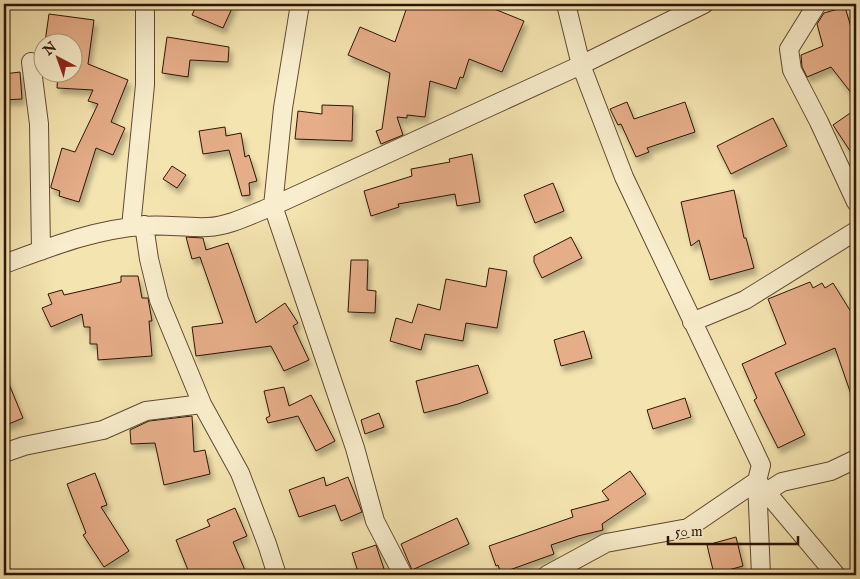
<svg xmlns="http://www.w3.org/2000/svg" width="860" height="579" font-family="'IM FELL English',serif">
	<defs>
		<filter id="shadow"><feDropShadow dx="3" dy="5.5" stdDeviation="2.5" flood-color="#0004"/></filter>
	</defs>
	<rect width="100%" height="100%" fill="#f4e4b0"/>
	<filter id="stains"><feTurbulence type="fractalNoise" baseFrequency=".004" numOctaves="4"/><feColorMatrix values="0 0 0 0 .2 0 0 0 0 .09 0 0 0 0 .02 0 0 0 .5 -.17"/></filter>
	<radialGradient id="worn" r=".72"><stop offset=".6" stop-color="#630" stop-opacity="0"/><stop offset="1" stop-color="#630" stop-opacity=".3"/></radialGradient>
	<path fill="#e5ad88" stroke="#2e1404" filter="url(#shadow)" d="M197 4H234L223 28 192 15Z
		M408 4H482L524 21 502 72 469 59 463 78 460 77 456 89 430 81 425 117 407 115V118L397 117 403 135 381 144 376 131 382 129 390 73 348 55 360 27 395 42Z
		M845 7 856 44V99L831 67 807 77 802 67 801 55 823 46 817 24 824 13Z
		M49 14 94 20 88 64 128 80 111 122 125 128 113 155 96 148 79 202 59 196 60 191 51 188V186L62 148 75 152 98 104 88 101 93 90 57 88 58 72H72V42H45Z
		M167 37 229 47 228 62 190 60 188 77 162 73Z
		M20 72 22 99 4 100V74Z
		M627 102 634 119 685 102 695 132 647 148 649 152 636 157 621 124 618 125 610 109Z
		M322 105 353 106 352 141 295 139 298 111 322 114Z
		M856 109V160L833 125Z
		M773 118 787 146 731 174 717 146Z
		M225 127 226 136 241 133 245 157 249 155 257 181 249 183 250 195 242 196 229 150 203 154 199 131Z
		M472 154 480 202 457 206 455 194 398 204 399 207 371 216 364 191 412 176 411 169 450 162 449 159Z
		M172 166 186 175 177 188 163 179Z
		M553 183 564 211 535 223 524 195Z
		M734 190 744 238H746L754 268 710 280 699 240 691 246 681 202Z
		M186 237 203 238 206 250 228 243 256 323 285 303 298 323 293 326 309 360 284 371 271 346 196 356 192 327 223 323 200 257 192 259Z
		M571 237 582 258 542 278 534 262V256Z
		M351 260H368L367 290 376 291 375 313 348 312Z
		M489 268 507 271 497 328 466 323 463 341 425 334 421 350 390 341 396 318 412 323 418 304 440 310 446 279 486 287Z
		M121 276H138L142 298H148L152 321H149L152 356 98 360 97 344H90V327H84L82 314 51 327 42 308 52 304 48 294 62 290 64 295 121 282Z
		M810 282 813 288 822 283 825 288 833 283 856 320V402L854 403 835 348 775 373 805 435 778 448 754 400 757 398 742 364 786 344 768 299Z
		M584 331 592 358 561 366 554 340Z
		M478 365 488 393 458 404 424 413 416 381Z
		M4 372 23 418 4 426Z
		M284 387 289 406 311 395 335 441 316 451 298 416 268 423 266 418 270 416 264 391Z
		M685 398 691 417 653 429 647 410Z
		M379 413 384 427 365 434 361 420Z
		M192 416 194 452 205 450 210 474 164 485 155 443 131 444 130 430 149 421Z
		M630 471 646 494 602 524 603 530 578 536 551 545 554 554 501 573 498 565 496 566 489 546 573 517 571 510 609 500 602 491Z
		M95 473 107 505 101 507 129 551 104 567 83 535 86 533 67 484Z
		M324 477 326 486 348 477 362 512 341 521 335 505 299 517 289 490Z
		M235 508 247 536 233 542 247 575H190L176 540 210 526 207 520Z
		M457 518 469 544 412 570 401 544Z
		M736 537 743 566 714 574 707 545Z
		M376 545 386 575H359L352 553Z"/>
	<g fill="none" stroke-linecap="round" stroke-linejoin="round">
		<defs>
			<path id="minor" d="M300 4 283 108 273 206 355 448 375 521 403 575
				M566 4 581 65 624 177 761 465 757 481 836 575
				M817 4 789 49 792 70 819 122 856 202
				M31 62 39 124 41 251
				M144 225 149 259 159 300 202 404 240 473 267 544 277 575
				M131 227 145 85V4
				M4 264C48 248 95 229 143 226 164 224 186 228 208 227 230 226 252 214 273 206L581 65 704 4
				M692 322 745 300 856 231
				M4 453 24 446 103 430 146 411 202 404
				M757 481 761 575
				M766 492 782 482 831 471 856 459
				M547 575 606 543 688 528 757 481"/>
		</defs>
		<use href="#minor" stroke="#60482f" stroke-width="20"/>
		<use href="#minor" stroke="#f8edcc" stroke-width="18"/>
	</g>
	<rect width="860" height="579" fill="none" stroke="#f4e4b0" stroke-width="20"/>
	<rect x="5" y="5" width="850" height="569" fill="none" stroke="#2e1404" stroke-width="2.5"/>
	<rect x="10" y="10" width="840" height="559" fill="none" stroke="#2e1404"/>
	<g transform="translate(58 58) rotate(319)"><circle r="24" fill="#f8edcc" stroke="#a7967c"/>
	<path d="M0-4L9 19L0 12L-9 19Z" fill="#8f2418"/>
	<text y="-8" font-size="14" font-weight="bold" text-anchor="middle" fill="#2e1404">N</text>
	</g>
	<path d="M668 536v8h130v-8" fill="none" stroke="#2e1404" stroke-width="2.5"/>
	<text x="675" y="536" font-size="15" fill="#2e1404" stroke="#f8edcc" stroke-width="4" paint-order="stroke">50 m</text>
	<rect width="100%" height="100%" filter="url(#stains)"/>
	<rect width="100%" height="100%" fill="url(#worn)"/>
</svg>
